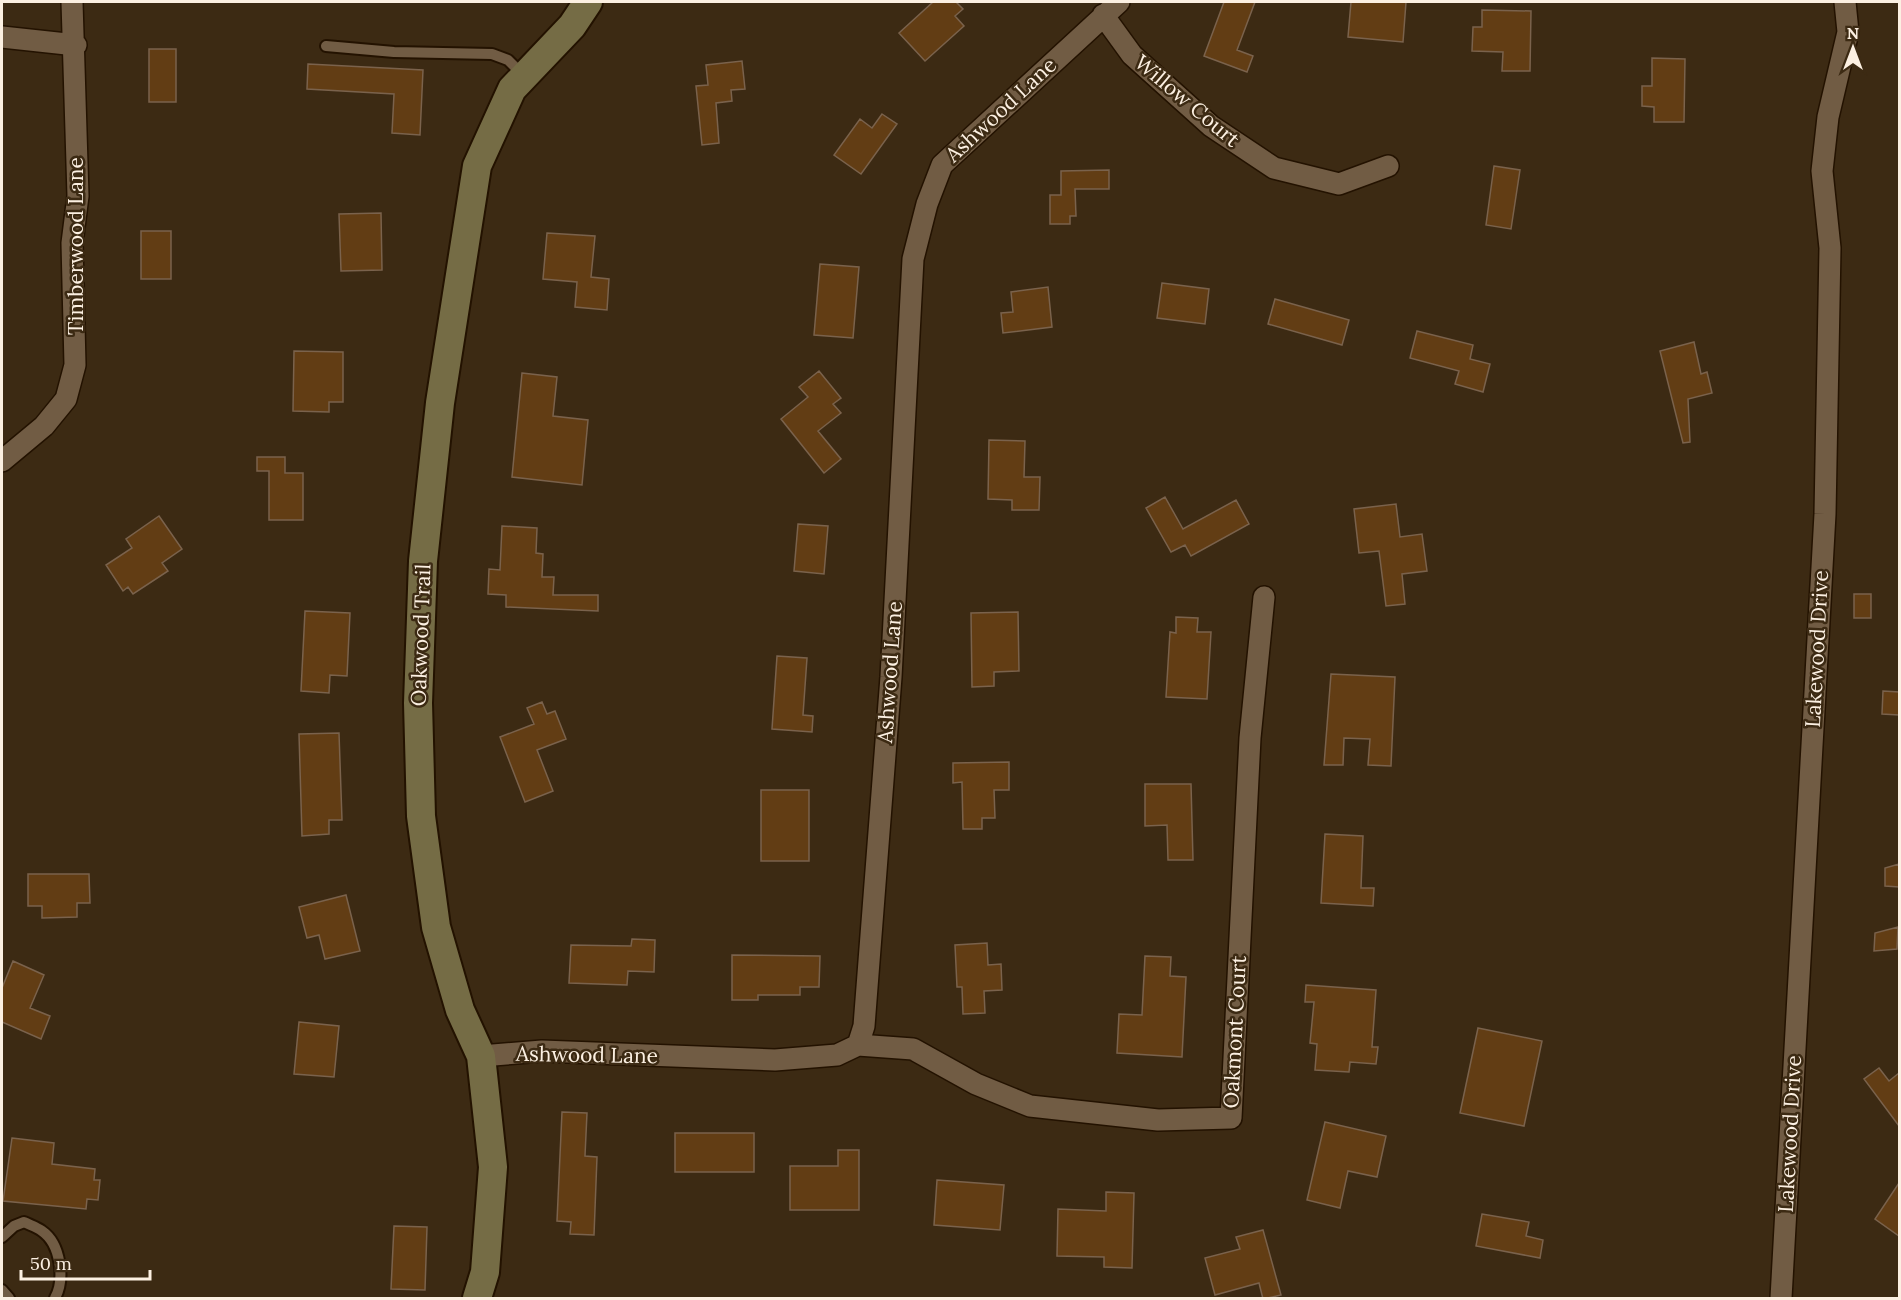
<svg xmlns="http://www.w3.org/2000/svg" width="1901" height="1300" font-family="Lora,serif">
	<rect width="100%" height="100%" fill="#3c2a13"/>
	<path fill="#623d14" stroke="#7a624c" stroke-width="1.5" d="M933 2H956L963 9 955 16 964 26 925 61 899 33Z
		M1224 2H1255L1237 50 1253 56 1247 72 1204 56Z
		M1351 2H1406L1403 42 1348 37Z
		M1482 10 1531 11 1530 71H1502L1503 52 1472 51 1473 27H1482Z
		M149 49H176V102H149Z
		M1652 58 1685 59 1684 122H1654V107L1642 106V86H1652Z
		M742 61 745 89 731 90 732 101 716 103 719 143 702 145 696 86 708 85 706 65Z
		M308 64 423 70 420 135 392 133 394 94 307 89Z
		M882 114 897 124 861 174 834 155 860 119 872 128Z
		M1494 166 1520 170 1511 229 1486 225Z
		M1109 170V189H1075L1076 216H1070V224H1050V195H1061V171Z
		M381 213 382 270 341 271 339 214Z
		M141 231H171V279H141Z
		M547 233 595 236 591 277 609 279 607 310 575 307 577 282 543 279Z
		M820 264 859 267 853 338 814 335Z
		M1162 283 1209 289 1205 324 1157 318Z
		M1048 287 1052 327 1003 333 1001 313 1013 312 1011 292Z
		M1275 299 1349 320 1342 345 1268 324Z
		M1417 331 1473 345 1470 359 1490 364 1483 392 1455 384 1459 371 1410 358Z
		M1694 342 1701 374 1707 372 1712 393 1688 399 1690 442 1683 443 1660 351Z
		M294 351 343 352V402H329V412L293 411Z
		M819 371 841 398 833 404 841 413 818 431 841 459 824 473 781 419 808 397 799 387Z
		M522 373 557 377 553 416 588 420 582 485 512 477Z
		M989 440 1025 441 1024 477H1040L1039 510H1012V500L988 499Z
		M257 457H285V473H303V520H269V471H257Z
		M1165 497 1183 529 1236 500 1249 524 1191 556 1185 545 1171 552 1146 508Z
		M1396 504 1400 537 1422 534 1427 571 1402 574 1405 604 1386 606 1379 551 1359 553 1354 509Z
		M159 516 182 549 162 563 168 571 133 594 128 587 123 591 106 565 132 548 126 539Z
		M798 524 828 526 824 574 794 571Z
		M502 526 537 528 536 553 543 554 542 577H554L553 595H598V611L506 607V595L488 594 489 569 500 570Z
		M1854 594H1871V618H1854Z
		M305 611 350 613 347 676 330 675 329 693 301 691Z
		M1018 612 1019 671 994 672V686L972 687 971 613Z
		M1176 617 1198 618 1197 632H1211L1207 699 1166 697 1170 632 1176 633Z
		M777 656 807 658 803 715 813 716 812 732 772 729Z
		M1331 674 1395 677 1391 766 1368 765 1370 739 1344 738 1343 765H1324Z
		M1883 691 1899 692V715L1882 714Z
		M542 702 547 714 555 711 566 739 537 750 553 791 525 802 500 737 534 724 527 708Z
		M339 733 342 820H329V834L302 836 299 734Z
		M1009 762V790H994L995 818H982V829H963L962 782 953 783V763Z
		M1145 784H1191L1193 860H1168L1167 825 1145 826Z
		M761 790H809V861H761Z
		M1325 834 1363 836 1361 888H1374L1373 906 1321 903Z
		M1899 864V887L1885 886V868Z
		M28 874H89L90 903H77V917L42 918V906H28Z
		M346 895 360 951 325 959 319 935 307 938 299 907Z
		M1898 927 1897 949 1874 951 1875 933Z
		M632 939 655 940 654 972 628 971 627 985 569 983 571 945 631 946Z
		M987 943 988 965 1001 964 1002 990 984 991 985 1013 963 1014 962 987H957L955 945Z
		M732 955 820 956 819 987H800V995H758V1000H732Z
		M1145 956 1171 957 1170 976 1186 977 1182 1057 1117 1053 1119 1014 1142 1015Z
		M13 961 44 975 30 1008 50 1016 41 1039 2 1022V988Z
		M1306 985 1376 990 1372 1047H1378L1376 1064 1350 1062 1349 1072 1315 1070 1317 1044 1310 1043 1314 1002H1305Z
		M299 1022 339 1026 334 1077 294 1074Z
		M1478 1028 1542 1041 1524 1126 1460 1113Z
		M1879 1068 1889 1081 1899 1073V1126L1864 1079Z
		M562 1112 587 1113 585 1156 597 1157 594 1235 570 1234 571 1222 557 1221Z
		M1325 1122 1386 1136 1377 1177 1348 1171 1340 1208 1307 1200Z
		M675 1133H754V1172H675Z
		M12 1138 54 1143 52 1164 95 1169 94 1180H100L98 1200 87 1199 86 1209 3 1201Z
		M838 1150H859V1210H790V1166H838Z
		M937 1180 1004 1185 1000 1230 934 1225Z
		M1899 1183V1236L1875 1219Z
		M1106 1192 1134 1193 1132 1268 1104 1267V1257L1057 1256 1058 1209 1106 1211Z
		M1482 1214 1529 1222 1526 1236 1543 1240 1540 1258 1476 1246Z
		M394 1226 427 1227 425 1290 391 1289Z
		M1263 1230 1281 1295 1263 1299 1259 1283 1215 1295 1205 1258 1240 1249 1236 1237Z"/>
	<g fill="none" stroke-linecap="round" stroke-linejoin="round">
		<defs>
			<path id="lane" d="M326 46 394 52 492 54 508 60 524 76
				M2 1237 14 1226 24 1222C30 1225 37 1227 42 1231 61 1244 65 1280 55 1298
				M2 1290 9 1298"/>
			<path id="street" d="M1103 15 1132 55 1211 126 1274 168 1339 184 1388 166
				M2 37 76 45
				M2 461 44 426 66 399 75 365 72 243 78 196 72 2
				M858 1045 913 1049 976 1084 1030 1106 1158 1120 1231 1118 1250 738 1264 597
				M481 1056 542 1051 775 1060 837 1055 858 1045 864 1026 891 677 913 259 927 204 942 165 1119 2
				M1781 1298 1825 514 1830 248 1822 171 1828 117 1848 32 1845 2"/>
			<path id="secondary" d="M477 1298 485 1272 493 1167 481 1056 460 1010 436 927 421 816 418 703 423 561 440 403 477 166 512 89 572 26 588 2"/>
		</defs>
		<use href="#lane" stroke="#231200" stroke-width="14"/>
		<use href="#street" stroke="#231200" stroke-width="24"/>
		<use href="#secondary" stroke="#231200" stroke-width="32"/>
		<use href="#lane" stroke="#715c44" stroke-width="10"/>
		<use href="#street" stroke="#715c44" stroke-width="21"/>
		<use href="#secondary" stroke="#756c45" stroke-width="28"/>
	</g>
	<g text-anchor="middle" stroke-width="5" stroke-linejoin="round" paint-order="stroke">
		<g font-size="21" fill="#fcf0e2" stroke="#3c2a13">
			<text transform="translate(1187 101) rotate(40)" y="7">Willow Court</text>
			<text transform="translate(1001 110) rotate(-43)" y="7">Ashwood Lane</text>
			<text transform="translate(76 246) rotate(-90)" y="7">Timberwood Lane</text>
			<text transform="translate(421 635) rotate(-88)" y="7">Oakwood Trail</text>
			<text transform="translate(1817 649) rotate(-87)" y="7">Lakewood Drive</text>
			<text transform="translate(890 672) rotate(-86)" y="7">Ashwood Lane</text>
			<text transform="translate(1235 1032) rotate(-87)" y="7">Oakmont Court</text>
			<text transform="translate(587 1055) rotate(1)" y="7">Ashwood Lane</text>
			<text transform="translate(1790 1134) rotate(-87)" y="7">Lakewood Drive</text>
		</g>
	</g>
	<rect width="1901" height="1300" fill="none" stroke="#fcf0e2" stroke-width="6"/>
	<g transform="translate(1853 48)" stroke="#3c2a13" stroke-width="4.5" paint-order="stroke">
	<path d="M0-4.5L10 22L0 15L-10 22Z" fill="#fcf0e2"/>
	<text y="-9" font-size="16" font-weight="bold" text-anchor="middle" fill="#fcf0e2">N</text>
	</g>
	<path d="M21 1270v9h129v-9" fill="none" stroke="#fcf0e2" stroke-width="3"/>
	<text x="30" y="1270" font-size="18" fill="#fcf0e2" stroke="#3c2a13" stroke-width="4.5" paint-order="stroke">50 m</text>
</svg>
